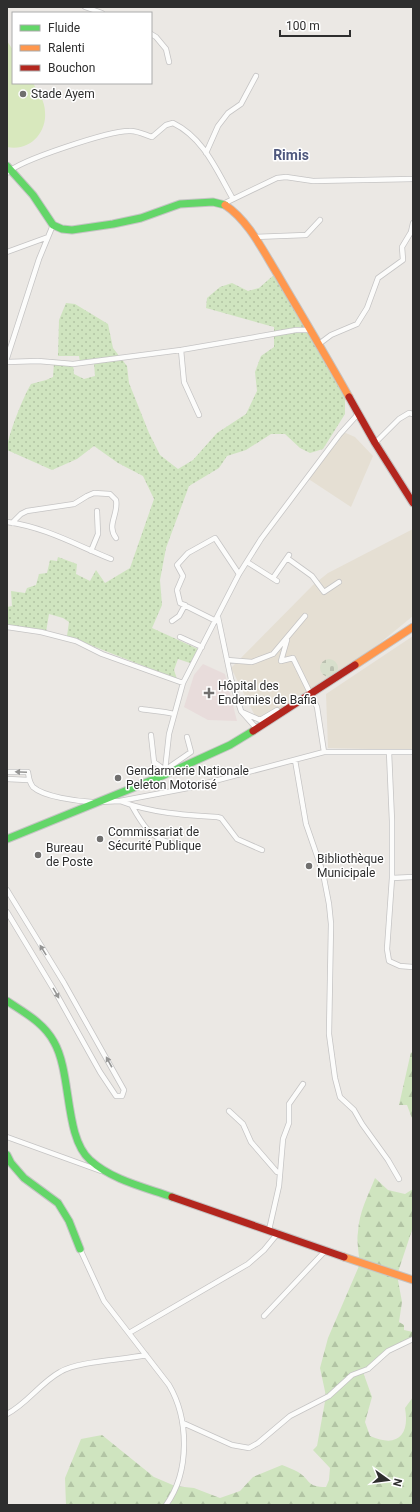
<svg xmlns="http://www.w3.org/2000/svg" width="420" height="1512" font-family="Roboto,sans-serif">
	<defs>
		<pattern id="grass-dots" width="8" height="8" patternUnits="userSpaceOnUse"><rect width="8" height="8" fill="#cfe4bf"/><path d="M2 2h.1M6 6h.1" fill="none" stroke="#b2c4a4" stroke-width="1.8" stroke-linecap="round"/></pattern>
		<pattern id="forest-firs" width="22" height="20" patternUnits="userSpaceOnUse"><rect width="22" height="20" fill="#cfe4bf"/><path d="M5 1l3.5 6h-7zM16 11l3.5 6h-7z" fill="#b2c4a4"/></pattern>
		<pattern id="cemetery-stones" width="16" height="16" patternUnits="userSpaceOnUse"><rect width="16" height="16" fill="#d8dfcc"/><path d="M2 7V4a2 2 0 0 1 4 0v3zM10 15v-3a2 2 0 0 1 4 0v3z" fill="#bac0b0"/></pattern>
	</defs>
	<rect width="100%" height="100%" fill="#ebe8e4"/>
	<path fill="#e5dfd3" d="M341 431 355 437 373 456 351 507 307 478Z
		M413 529V616L359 660 259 724 231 668 313 585 328 573Z
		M413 636V750L328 748 326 694Z"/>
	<path fill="#e8dcdb" d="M203 664 225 674 237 721 208 720 184 707 194 675Z"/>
	<path fill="url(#grass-dots)" d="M275 274 322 358 334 371 345 398V414L323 449 310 453 300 448 285 434H271L246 450 227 456 219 468 189 486 166 548 160 580 162 605 152 628 198 649 190 663 178 659 174 670 177 679 67 636 69 622 63 618 49 614 46 632 7 626V607L12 606 11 591 25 593 27 588 36 585 39 574 47 573 50 560 57 561 58 557 77 564 76 574 90 581 96 570 105 583 130 568 154 499 143 476 118 463 94 446 77 459 52 470 7 450C7 437 24 395 31 384L46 380 53 377 54 363 73 364 74 374 84 379 95 376 94 363 80 362 79 356H58L59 320 66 303 75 304 108 324 113 348 127 366 129 383 149 433 160 455 178 469 193 460 217 433 246 414 257 391 255 372 261 356 274 347V327L206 308 207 298 220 287 232 283 248 291 259 288Z"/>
	<path fill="url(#forest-firs)" d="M411 1052 413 1055V1121L407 1105H399Z
		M375 1178 388 1190 405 1194 413 1189V1227L397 1275 402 1302 399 1322 404 1325V1330L413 1332V1341L388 1351 363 1372 372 1397 365 1422 370 1436C397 1448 410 1436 405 1408L413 1397V1505H66L65 1478 81 1439 102 1435 154 1477 175 1486 194 1488 220 1498 240 1491 253 1477 282 1465C287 1467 293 1469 298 1472 311 1480 306 1487 326 1487L329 1480 330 1468 313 1450 317 1446 326 1396 320 1368 328 1338 359 1266C360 1254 356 1243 358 1232 359 1212 368 1196 375 1178Z"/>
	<path fill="url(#cemetery-stones)" d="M320 668a9 9 0 1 1 18 0a9 9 0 1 1-18 0Z"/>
	<path fill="#d8e8bd" d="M7 41 13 50V83H33C38 92 45 101 45 112 47 133 29 152 7 147Z"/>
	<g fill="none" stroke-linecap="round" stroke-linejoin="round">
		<defs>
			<path id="street" d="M85 7 102 13
				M151 34 156 37 166 49 169 62
				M206 153 218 126 228 113 241 104 256 76
				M7 173C20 160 109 131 129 131 137 130 145 135 152 137L166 125 173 123C204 138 217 171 233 199
				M223 204 277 178 286 177 313 181 413 179
				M254 237 306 235 320 220
				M7 252 48 237
				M319 344 331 335 357 324 367 308 378 278 403 260 402 247 411 232 413 223
				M181 350 184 382 199 415
				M7 358 39 259 53 225
				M7 362 38 361 73 364 181 350 296 330H311
				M375 443 399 419 409 413 413 414
				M7 522C45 527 76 545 111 559
				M12 523 21 514 27 511 74 504 87 496 94 493 110 494 116 500C119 514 106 525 116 538
				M91 551 98 534 97 511
				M287 558 312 576 324 592 339 582
				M247 562 277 581
				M273 578 289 555
				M218 617 231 679 241 711 257 729
				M172 621 179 616 185 605
				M216 621 180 603 177 590 183 576 177 565 188 553 215 538 239 574
				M7 627 41 632 76 641 102 654 183 683
				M180 637 202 647
				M287 640 281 661 293 658 317 707 324 752
				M227 660 252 662 273 654 305 616
				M141 709C153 711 163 711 174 714
				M242 712 260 720 277 710
				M151 735 154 762 165 770 191 752 187 737
				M389 752 392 821V878L387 949 389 961 400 966 413 967
				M295 760 306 824 323 873 329 904 331 924 329 1034 335 1078 340 1097 354 1110 362 1124 388 1160 399 1179
				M7 772H28C29 778 29 782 33 787 44 797 77 801 92 802
				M162 776 165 770 169 734 183 683 239 574 261 539 340 434 358 414
				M7 779 28 780
				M120 801C151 813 184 815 217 817L221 818 237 839 262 850
				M99 802 120 801 188 788 324 752H413
				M132 806C142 824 151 839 172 843
				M392 878 413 877
				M7 890 64 983 124 1090 122 1096H116L100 1072 57 995 7 912
				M229 1111 243 1124 251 1142 277 1172H280
				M7 1137 101 1171
				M269 1230 279 1186 283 1139 289 1123V1104L303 1084
				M80 1249 104 1301 169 1385C189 1419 190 1472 166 1505
				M264 1316 326 1250
				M129 1333 248 1264 264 1250 278 1233
				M7 1414C27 1404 40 1383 60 1372 78 1361 123 1360 146 1355
				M183 1423 232 1445 249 1448 258 1443 290 1416 329 1396 352 1375 368 1369 388 1351 413 1339"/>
			<path id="fast" d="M7 166 33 195 53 225 62 229 72 230 113 224 141 218 180 204 213 202 225 205
				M7 839 162 776 230 745 253 731
				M7 1001C25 1013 44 1023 54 1042 72 1073 64 1137 90 1160 112 1180 144 1187 172 1197
				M7 1155 11 1163 24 1178 58 1203 69 1221 80 1249"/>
			<path id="slow" d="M225 205C249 221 263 251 278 275 302 316 326 356 349 397
				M355 665 413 627
				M344 1257 413 1280"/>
			<path id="jam" d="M349 397 375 443 413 503
				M253 731 355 665
				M172 1197 344 1257"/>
		</defs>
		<use href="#street" stroke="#c5c4c4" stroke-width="6"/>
		<use href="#fast" stroke="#c5c4c4" stroke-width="9"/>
		<use href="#slow" stroke="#c5c4c4" stroke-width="9"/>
		<use href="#jam" stroke="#c5c4c4" stroke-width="9"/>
		<use href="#street" stroke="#fcfcfb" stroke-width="4.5"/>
		<use href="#fast" stroke="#63d668" stroke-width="7"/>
		<use href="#slow" stroke="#ff974d" stroke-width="7"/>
		<use href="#jam" stroke="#b3261e" stroke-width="7"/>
	</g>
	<defs><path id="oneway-solid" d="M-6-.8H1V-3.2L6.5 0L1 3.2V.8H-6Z"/></defs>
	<g fill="#959594">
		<use href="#oneway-solid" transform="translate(21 772) rotate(-177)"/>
		<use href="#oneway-solid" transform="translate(43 950) rotate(-122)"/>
		<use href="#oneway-solid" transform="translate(56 993) rotate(60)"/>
		<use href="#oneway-solid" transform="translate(109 1062) rotate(-119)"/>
	</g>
	<g fill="#706f6e" stroke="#fff" stroke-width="1.5">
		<circle cx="23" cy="94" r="4"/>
		<path d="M207 687h4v4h4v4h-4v4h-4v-4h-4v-4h4z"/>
		<circle cx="118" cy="778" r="4"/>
		<circle cx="100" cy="839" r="4"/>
		<circle cx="38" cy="855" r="4"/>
		<circle cx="309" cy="866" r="4"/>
	</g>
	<g text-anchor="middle" stroke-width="3" stroke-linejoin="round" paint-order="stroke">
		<g font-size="12" fill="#2e2e2e" stroke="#fff" text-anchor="start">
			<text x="31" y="98">Stade Ayem</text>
			<text x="218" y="690">Hôpital des<tspan x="218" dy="14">Endemies de Bafia</tspan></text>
			<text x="126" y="775">Gendarmerie Nationale<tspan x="126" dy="14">Peleton Motorisé</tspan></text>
			<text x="108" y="836">Commissariat de<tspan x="108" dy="14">Sécurité Publique</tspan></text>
			<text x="46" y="852">Bureau<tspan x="46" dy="14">de Poste</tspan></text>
			<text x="317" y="863">Bibliothèque<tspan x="317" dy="14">Municipale</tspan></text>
		</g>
		<g font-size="14" font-weight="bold" fill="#4f587d" stroke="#fff">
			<text x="291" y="160">Rimis</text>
		</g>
	</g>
	<rect width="420" height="1512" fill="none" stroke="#2e2e2e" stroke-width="16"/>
	<rect x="12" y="12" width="140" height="72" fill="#ffffff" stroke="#ababab"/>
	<rect x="20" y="25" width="20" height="6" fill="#63d668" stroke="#ababab"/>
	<text x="48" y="32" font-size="12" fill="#2e2e2e">Fluide</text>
	<rect x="20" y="45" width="20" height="6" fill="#ff974d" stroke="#ababab"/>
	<text x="48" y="52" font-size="12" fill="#2e2e2e">Ralenti</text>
	<rect x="20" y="65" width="20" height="6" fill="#b3261e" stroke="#ababab"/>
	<text x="48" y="72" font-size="12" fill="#2e2e2e">Bouchon</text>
	<g transform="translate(388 1480) rotate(104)" stroke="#ffffff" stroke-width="3" paint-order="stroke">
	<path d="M0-3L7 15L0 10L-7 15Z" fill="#2e2e2e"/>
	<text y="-6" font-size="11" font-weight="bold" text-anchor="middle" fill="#2e2e2e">N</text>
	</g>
	<path d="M280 30v6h70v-6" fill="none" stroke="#2e2e2e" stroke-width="2"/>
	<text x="286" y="30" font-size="12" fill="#2e2e2e" stroke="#ffffff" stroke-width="3" paint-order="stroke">100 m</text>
</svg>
